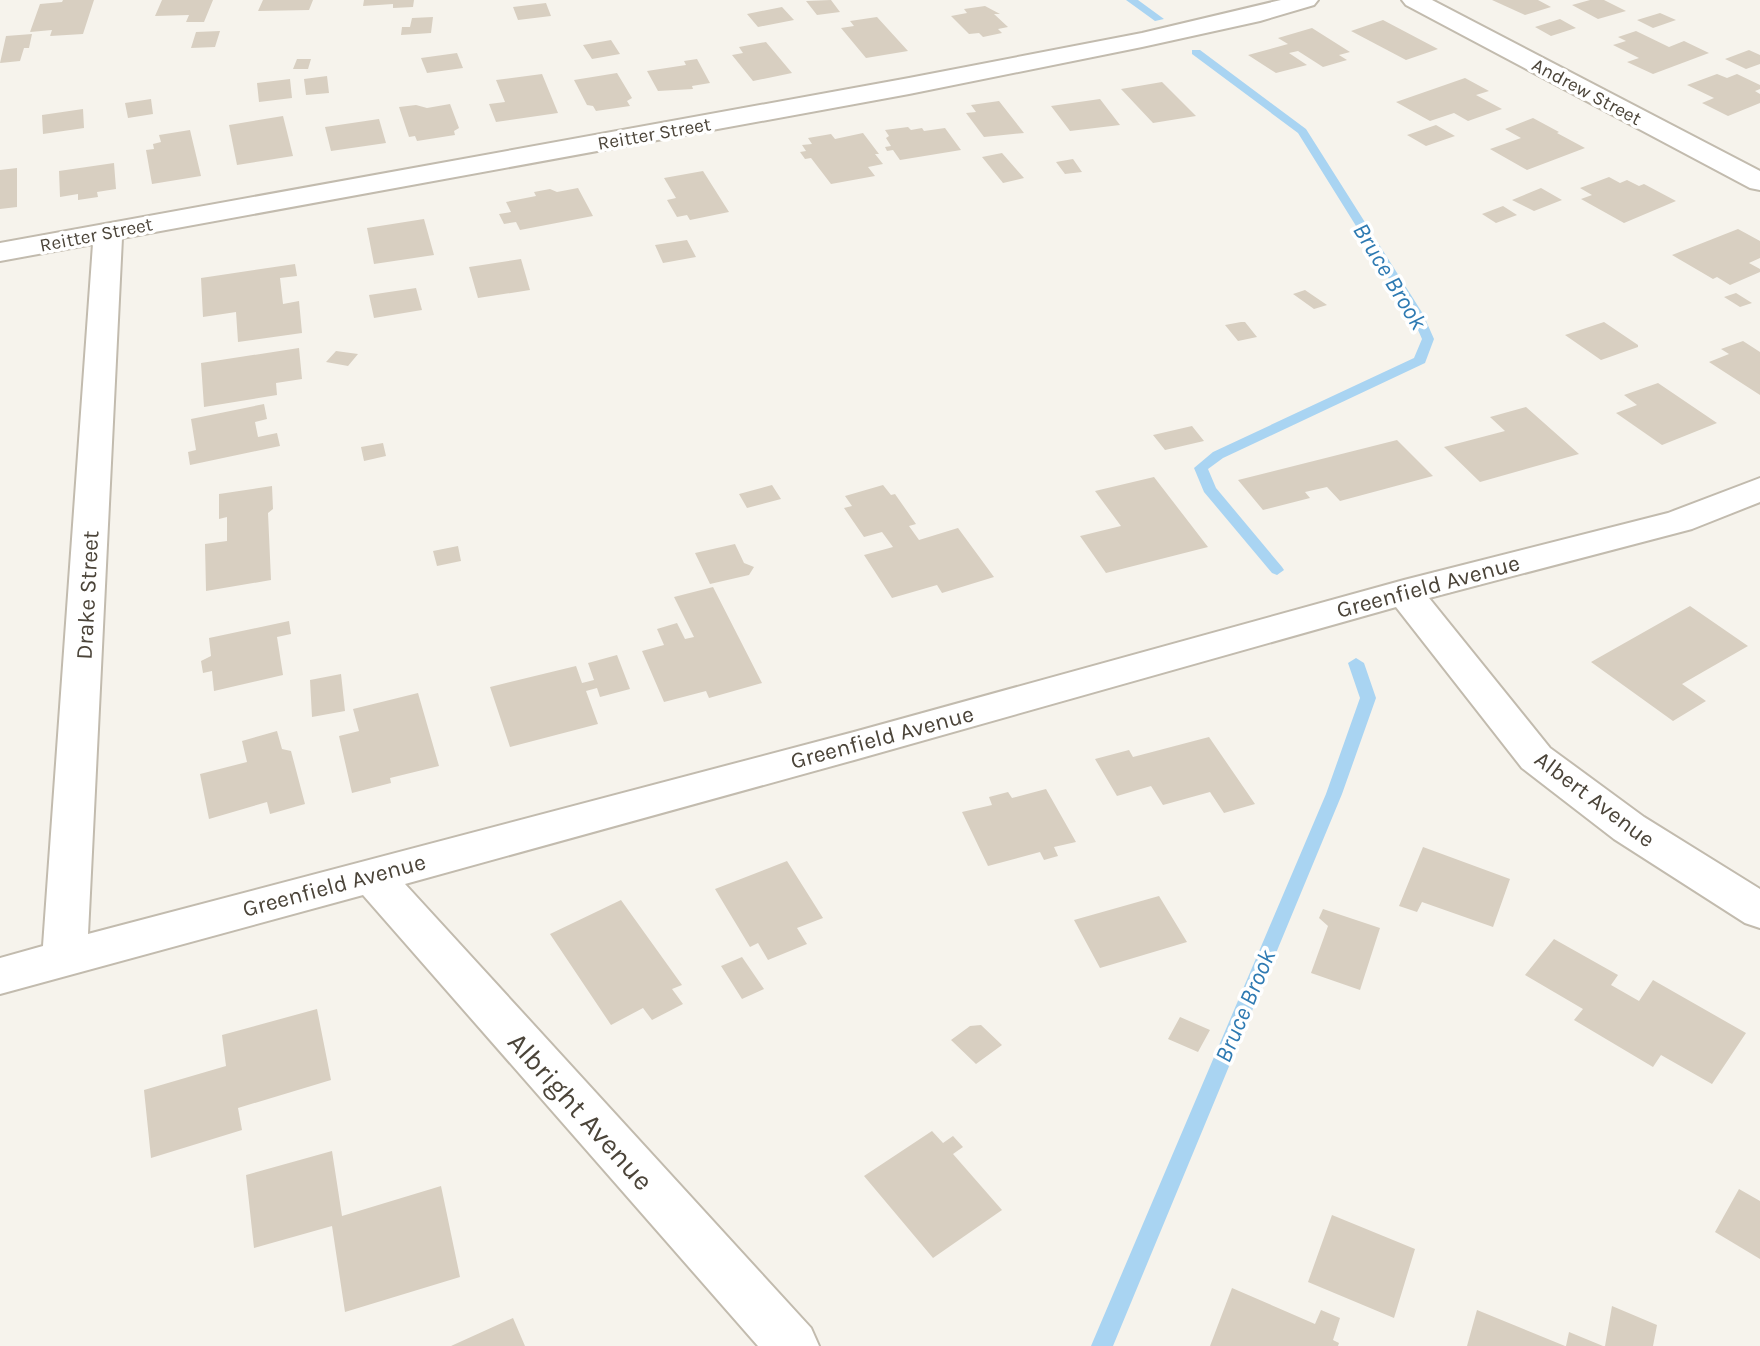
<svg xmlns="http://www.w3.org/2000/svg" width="1760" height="1346" font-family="Karla,sans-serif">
	<rect width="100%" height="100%" fill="#f6f3ec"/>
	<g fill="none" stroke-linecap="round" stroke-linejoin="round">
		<path fill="#a9d4f2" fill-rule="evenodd" d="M1126 0H1138L1164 19 1155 21Z
			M1192 50H1200L1306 129 1423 314 1434 339 1425 363 1223 458 1208 469 1216 488 1282 567 1284 570 1277 575 1272 573 1204 492 1194 468 1213 452 1414 358 1422 339 1411 314 1298 133 1192 54Z
			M1356 658 1364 663 1376 698 1342 794 1113 1346H1091L1326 794 1360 698 1348 663Z"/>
	</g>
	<path fill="#d8cfc1" d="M63 0H94L83 34 50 36 52 30 30 32 40 4 62 2Z
		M162 0H213L204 22H186L189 15 155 16Z
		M263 0H313L309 10 258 11Z
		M364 0H414L413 7 393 8V4L363 6Z
		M831 0 840 12 817 15 806 1Z
		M1492 0H1538L1551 7 1525 15Z
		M1590 0H1604L1626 11 1598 19 1572 5Z
		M546 3 551 16 518 20 513 7Z
		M985 6 1000 14H994L1008 27 998 29 1002 33 983 37 979 33 969 34 951 16 967 13 964 9Z
		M782 7 794 20 758 27 747 14Z
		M1660 13 1676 20 1653 28 1637 20Z
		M433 17 431 33 401 35 402 27H410L412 18Z
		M877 17 908 51 866 58 841 28 854 26 850 21Z
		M1560 19 1576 28 1551 36 1535 27Z
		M1383 20 1438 49 1406 60 1351 31Z
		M1312 28 1350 52 1339 55 1347 60 1323 67 1298 51 1289 53 1307 65 1276 73 1248 55 1288 44 1278 38Z
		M220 31 215 47 191 48 196 32Z
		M1636 31 1669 47 1684 41 1709 53 1653 74 1627 62 1639 58 1613 45 1626 41 1618 37Z
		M32 34 29 48H24L20 61 0 63 6 36Z
		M611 40 620 54 592 59 583 45Z
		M766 42 792 73 753 81 732 55 743 53 739 47Z
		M1749 50 1760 55V64L1746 69 1725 59Z
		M457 53 463 68 427 73 421 58Z
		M297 59H311L308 69H293Z
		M697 59 710 83 692 86 693 89 658 91 647 71 686 65 684 61Z
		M617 73 632 98 627 101 630 106 596 111 593 106 587 105 574 80Z
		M542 74 558 113 496 122 489 104 505 102 496 80Z
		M1717 74 1727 78 1737 74 1760 85V89L1755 91 1760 94V103L1728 116 1702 103 1714 98 1687 85Z
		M327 76 329 93 306 95 304 79Z
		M1465 78 1489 91 1476 95 1502 109 1468 121 1454 113 1430 121 1396 102Z
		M290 79 292 98 259 102 257 83Z
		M1162 82 1196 116 1153 123 1121 89Z
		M151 99 153 114 128 118 125 103Z
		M1100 99 1120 125 1070 131 1051 106Z
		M999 101 1024 133 984 137 966 113 976 112 971 105Z
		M450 104 459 128 454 131 455 135 417 141 415 136 409 137 399 107 416 105 427 108Z
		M83 109 84 128 43 134 42 115Z
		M283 116 293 156 237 165 229 125Z
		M1533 118 1559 132 1557 133 1585 148 1527 170 1490 149 1521 138 1505 129Z
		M379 119 386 143 331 151 325 127Z
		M1436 125 1455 136 1426 146 1407 135Z
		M908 127 911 130 922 128 924 131 945 128 961 150 900 160 893 150 887 151 885 147 891 146 886 138 889 136 885 130Z
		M190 130 201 176 152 184 146 150 154 149 153 144 161 142 159 135Z
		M863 133 879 154H875L883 164 868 167 875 176 831 184 811 158 805 159 800 152 806 151 802 145 812 144 808 138 831 134 835 139Z
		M1002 153 1024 178 1003 183 982 157Z
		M1073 159 1082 172 1065 174 1056 162Z
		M114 163 116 189 97 192 98 197 78 200V194L60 197 59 171Z
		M17 168V207L0 209V170Z
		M703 171 729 212 690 220 687 215 677 217 667 200 676 198 664 178Z
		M1609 177 1620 183 1627 180 1639 186 1644 184 1676 201 1624 223 1581 199 1592 195 1580 188Z
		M578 188 593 216 520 230 516 222 504 224 499 214 511 212 506 202 536 196 534 192 550 189 557 192Z
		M1541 188 1562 200 1534 211 1512 200Z
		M1503 206 1517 215 1496 223 1482 214Z
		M424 219 434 255 374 264 367 228Z
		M1738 229 1760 241V258L1749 263 1760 269V272L1730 285 1717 277 1713 279 1672 255Z
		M687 240 696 257 663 263 655 245Z
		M521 259 530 290 478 298 469 267Z
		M295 264 297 276 280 278 283 304 299 301 302 333 238 342 236 312 203 317 201 278Z
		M416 288 422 310 374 318 369 295Z
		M1305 290 1327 305 1314 309 1293 294Z
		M1736 293 1752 303 1740 307 1724 297Z
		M1241 322H1245L1257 337 1238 341 1225 325Z
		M1604 322 1638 345V347L1601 360 1565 335Z
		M1743 341 1760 352V395L1709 362 1729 354 1721 349Z
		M299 348 302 379 276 383 277 395 204 407 201 363Z
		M336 351 358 354 348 366 326 362Z
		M1658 383 1717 423 1662 445 1616 413 1637 405 1624 395Z
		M264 404 267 419 255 422 258 437 277 433 280 446 190 465 188 452 196 450 191 419Z
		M1526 407 1579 454 1480 482 1444 447 1505 431 1490 417Z
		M1192 426 1204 441 1165 450 1153 435Z
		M1397 440 1433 476 1340 501 1327 487 1305 492 1310 498 1263 510 1238 480Z
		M383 443 386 456 364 461 361 447Z
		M1154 477 1208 547 1106 573 1080 536 1121 526 1095 491Z
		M772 485 781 499 747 508 739 494Z
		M883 485 891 495 895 494 916 524 909 526 919 540 958 528 994 577 942 593 937 585 892 598 864 555 893 547 882 532 864 537 844 508 852 506 845 496Z
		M272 486 273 509 268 513 271 580 206 591 205 544 227 541V517L219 519V494Z
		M735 544 744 563 754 567 749 575 710 584 695 553Z
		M458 546 461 561 437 566 433 551Z
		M713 587 762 683 709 698 706 691 664 702 642 651 664 645 657 629 677 623 685 639 694 637 674 597Z
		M1690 606 1748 646 1682 684 1706 701 1673 721 1591 662Z
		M289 621 291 634 277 637 283 675 214 691 212 671 203 673 201 661 211 656 209 638Z
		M617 655 630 689 600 697 597 688 586 691 598 724 510 747 490 687 576 666 582 683 594 680 588 663Z
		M341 674 345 711 312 717 310 680Z
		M418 693 439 766 390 778 391 783 352 793 339 736 359 731 353 709Z
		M277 731 282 749 291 751 305 804 270 814 267 802 209 819 200 774 247 762 242 741Z
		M1209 737 1255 804 1224 813 1210 792 1163 805 1151 786 1117 796 1095 759 1129 750 1133 757Z
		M1046 789 1076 842 1054 847 1058 856 1044 860 1040 852 988 866 962 812 992 805 989 797 1008 792 1012 798Z
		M1423 847 1510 879 1493 927 1422 902 1417 912 1399 906Z
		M787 861 823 918 797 928 807 944 768 960 758 943 750 947 715 889Z
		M1159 896 1187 942 1100 968 1074 920Z
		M621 900 682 985 672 989 683 1004 652 1020 643 1008 611 1025 550 934Z
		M1323 909 1380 928 1360 990 1311 973 1328 926 1319 918Z
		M1554 939 1618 975 1611 985 1639 1001 1653 980 1746 1033 1712 1084 1661 1055 1653 1067 1574 1020 1583 1009 1525 975Z
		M742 957 764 989 742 999 721 966Z
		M317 1009 331 1080 238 1108 242 1130 151 1158 144 1090 226 1066 222 1035Z
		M1180 1017 1210 1030 1198 1052 1168 1039Z
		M981 1025 1002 1045 976 1064 951 1040 970 1026Z
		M932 1131 943 1143 953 1136 963 1147 953 1154 1002 1210 933 1258 864 1176Z
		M332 1151 342 1216 441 1186 460 1277 345 1312 332 1226 254 1248 246 1175Z
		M1739 1189 1760 1201V1259L1715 1232Z
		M1332 1215 1415 1249 1394 1318 1308 1282Z
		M1232 1288 1315 1324 1321 1310 1340 1318 1333 1340 1339 1343 1338 1346H1210Z
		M1612 1306 1657 1325 1653 1346H1605Z
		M1477 1310 1565 1346H1467Z
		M513 1318 525 1346H451Z
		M1569 1332 1603 1346H1566Z"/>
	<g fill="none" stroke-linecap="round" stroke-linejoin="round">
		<defs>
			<path id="minor" d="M1281 0H1318L1314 5 1260 21 1142 47 909 94 122 238 88 934 854 732 1404 580 1668 513 1760 478V502L1692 529 1429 598 1550 748 1644 817 1760 889V928L1745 923 1614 839 1522 768 1396 607 854 760 405 884 811 1328 819 1346H758L363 895 0 994V958L43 946 93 244 0 261V243L909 78 1142 33Z
				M1402 0H1432L1760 171V190L1750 188 1406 5Z"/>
		</defs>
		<use href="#minor" stroke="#c2bbae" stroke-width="4"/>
		<use href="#minor" fill="#fff" fill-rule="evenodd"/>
	</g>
	<g text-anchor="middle" stroke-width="7" stroke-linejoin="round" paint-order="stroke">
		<g font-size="19" fill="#4b4439" stroke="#fff">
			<text transform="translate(1587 91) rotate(28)" y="7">Andrew Street</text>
			<text transform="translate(654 133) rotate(-10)" y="7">Reitter Street</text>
			<text transform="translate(96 234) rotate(-11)" y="7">Reitter Street</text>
		</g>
		<g font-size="23" fill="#4b4439" stroke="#fff">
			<text transform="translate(1428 586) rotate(-15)" y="8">Greenfield Avenue</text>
			<text transform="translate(87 595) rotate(-87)" y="8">Drake Street</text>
			<text transform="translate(882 737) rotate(-15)" y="8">Greenfield Avenue</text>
			<text transform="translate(1595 799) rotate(37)" y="8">Albert Avenue</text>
			<text transform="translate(334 885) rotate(-15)" y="8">Greenfield Avenue</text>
		</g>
		<g font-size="24" font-style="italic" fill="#2e7ab2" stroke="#fff">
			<text transform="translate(1390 276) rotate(59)" y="8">Bruce Brook</text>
			<text transform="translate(1245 1006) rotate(-67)" y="8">Bruce Brook</text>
		</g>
		<g font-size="28" fill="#4b4439" stroke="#fff">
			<text transform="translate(581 1111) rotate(48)" y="10">Albright Avenue</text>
		</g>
	</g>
</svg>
